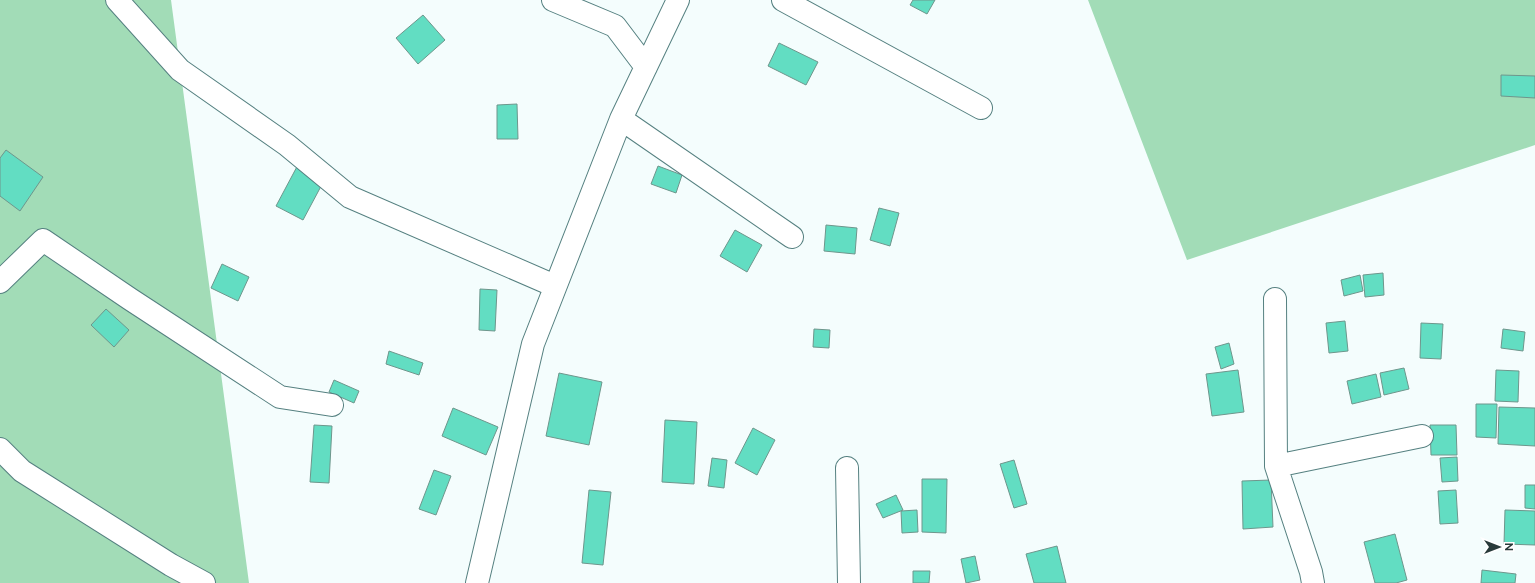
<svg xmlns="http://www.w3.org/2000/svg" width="1535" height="583" font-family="Raleway,sans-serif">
	<rect width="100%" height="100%" fill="#f4fdfd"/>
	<path fill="#a2dcb7" d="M0 0H171L249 583H0Z
		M1088 0H1535V145L1187 260Z"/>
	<path fill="#62ddc2" stroke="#6e968c" d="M913 0H935L927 14 910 5Z
		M423 15 445 40 418 64 396 38Z
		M779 43 818 62 806 85 768 66Z
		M1501 75 1535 76V98L1501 96Z
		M517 104 518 139H497V105Z
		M6 150 43 177 20 211 0 196V158Z
		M300 161 327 175 303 220 276 206Z
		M658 166 682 175 676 193 651 184Z
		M879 208 899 213 890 246 870 240Z
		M826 225 857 228 855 254 824 251Z
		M735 230 762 245 747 272 720 256Z
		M222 264 249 277 238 301 211 288Z
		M1383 273 1384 295 1365 297 1363 275Z
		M1360 275 1363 291 1344 296 1341 280Z
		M480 289 497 290 495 331 479 330Z
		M106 309 129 330 114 347 91 325Z
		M1345 321 1348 351 1329 353 1326 323Z
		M1421 323 1443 324 1441 359 1420 358Z
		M814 329 830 330 829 348 813 347Z
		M1503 329 1525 332 1523 351 1501 348Z
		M1229 343 1234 364 1221 369 1215 347Z
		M389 351 423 363 419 375 386 364Z
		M1404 368 1409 389 1384 395 1380 373Z
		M1238 370 1244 412 1212 416 1206 374Z
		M1496 370 1519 371 1518 402 1495 401Z
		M559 373 602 382 589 445 546 436Z
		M1376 374 1381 397 1352 404 1347 381Z
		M334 380 359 391 354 403 329 392Z
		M1476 404H1497L1496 438 1476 437Z
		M1499 407 1535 408V446L1498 444Z
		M453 408 498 427 486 455 442 436Z
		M665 420 697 422 694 484 662 482Z
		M314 425 332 426 329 483 310 482Z
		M1430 425H1456L1457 455H1431Z
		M753 428 775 440 757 475 735 463Z
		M1457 457 1458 481 1442 482 1440 458Z
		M712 458 727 460 724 488 708 486Z
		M1014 460 1027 504 1014 508 1000 464Z
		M434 470 451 476 436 515 419 509Z
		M922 479H947L946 533 922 532Z
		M1271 480 1273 527 1243 529 1242 481Z
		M1525 485H1535V509L1525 508Z
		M589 490 611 492 603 565 582 563Z
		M1456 490 1458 523 1440 524 1438 491Z
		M896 495 903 510 883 518 876 504Z
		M917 510 918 532 902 533 901 511Z
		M1505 510 1535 511V545L1504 544Z
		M1395 534 1407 580 1396 583H1375L1364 542Z
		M1057 546 1066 583H1034L1026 554Z
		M975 556 980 580 966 583 961 559Z
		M1482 570 1516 574 1515 583H1481Z
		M913 571H930L929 583H913Z"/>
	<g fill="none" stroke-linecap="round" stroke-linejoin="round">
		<defs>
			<path id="minor" d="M117 0 180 70 287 145 350 197 555 286
				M553 0 615 26 646 67
				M783 0 981 108
				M621 119 792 237
				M0 282 43 240 130 299 280 397 332 405
				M1275 299 1276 466 1311 572 1313 583
				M0 449 22 471 171 565 204 583
				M1276 466 1422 436
				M847 468 849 583
				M477 583 533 344 621 119 678 0"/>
		</defs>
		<use href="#minor" stroke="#558080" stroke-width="24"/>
		<use href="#minor" stroke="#fff" stroke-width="22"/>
	</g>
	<g transform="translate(1499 547) rotate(90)" stroke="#ffffff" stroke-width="3" paint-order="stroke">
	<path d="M0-3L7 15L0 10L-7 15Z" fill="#283a3a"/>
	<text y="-6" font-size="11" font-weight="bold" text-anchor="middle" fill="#283a3a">N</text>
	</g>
</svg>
